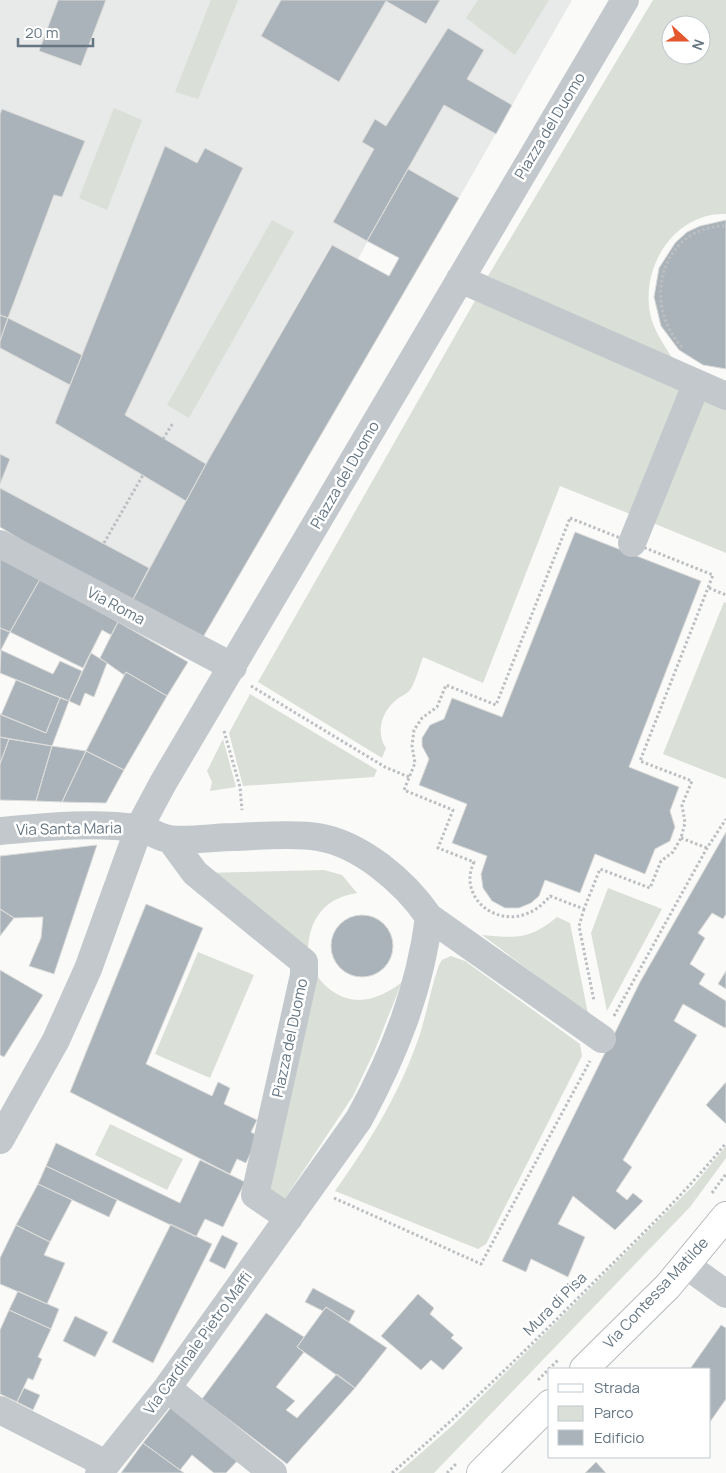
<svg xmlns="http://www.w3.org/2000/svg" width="726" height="1473" font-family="Manrope,sans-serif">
	<rect width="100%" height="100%" fill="#fafaf8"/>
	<path fill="#e8e9e9" d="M0 0H572L459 198 408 169 358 259 331 245 206 464 131 603 0 527Z"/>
	<path fill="#dadfd7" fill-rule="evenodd" d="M211 0H238L198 99 175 92Z
		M478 0H549L515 55 466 18Z
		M653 0H726V214C675 212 641 266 650 313 653 330 665 346 674 361L488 276ZM671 25H701V55H671Z
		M114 108 142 120 107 210 79 198Z
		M272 220 294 232 189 418 167 405Z
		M476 299 680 390 630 514 560 486 483 683 423 657C419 667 416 681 410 690 406 695 398 697 394 702 381 713 376 734 386 748L382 758 258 682Z
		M701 399 726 409V553L653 523Z
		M724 602 726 603V779L663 754Z
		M250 694 377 770 374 777 243 786 229 733Z
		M223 739 236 787 210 791 212 782 207 771Z
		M324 870 342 875 357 893C322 898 307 923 308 956L202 873Z
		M608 888 662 909 607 1011 591 933Z
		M557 917 570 923 588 1014 482 935C517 938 529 940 557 917Z
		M198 952 254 975 210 1078 155 1054Z
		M451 956 465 961 580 1044 582 1056 486 1244 478 1249 335 1191C370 1142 401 1091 420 1034 427 1012 431 987 439 965L442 960Z
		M312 969C336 1006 368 1009 402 982L374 1052 353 1096 282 1203 265 1193Z
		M110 1124 183 1159 167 1190 95 1155Z
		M726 1146V1158L690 1207 434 1473H398L453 1425 694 1185Z"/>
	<path fill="#aab3b9" stroke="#dcdcda" d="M58 0H106L81 66 39 51Z
		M281 0H440L426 24 386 1 339 82 261 36Z
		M448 28 484 50 467 79 512 105 496 134 444 105 367 241 333 222 374 149 362 142 375 119 386 126Z
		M2 109 85 141 62 197 54 195 8 318 0 315V114Z
		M165 146 197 163 205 148 243 168 125 415 206 464 186 501 55 423Z
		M408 169 459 198 202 639 131 603 206 464 332 245 389 276 399 258 367 241Z
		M726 220V369L703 365 679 350 661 326 654 297 659 268 675 243 687 232 700 226Z
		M0 315 8 318 0 341Z
		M8 318 82 355 70 385 0 348V341Z
		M0 454 10 459 0 484Z
		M0 488 149 568 131 603 84 578 0 527Z
		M575 532 701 581 629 767 679 787 670 811 675 827 670 841 655 849 645 874 595 854 580 893 545 880 539 896 531 903 519 908H505L492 901 483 888 481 874 487 856 452 843 467 804 419 785 429 759 422 746V738L430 725 444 719 452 698 502 717Z
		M0 558 40 579 10 632 0 628Z
		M40 579 118 622 111 635 102 630 83 668 10 632Z
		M118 622 188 662 167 696 126 672 124 675 100 658Z
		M0 628 10 632 0 652Z
		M1 650 53 674 60 661 82 671 69 701 0 673Z
		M91 653 107 663 94 697 85 693 80 706 69 701Z
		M126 672 167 696 124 770 86 751Z
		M16 680 60 698 46 733 1 715Z
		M60 698 69 701 52 746 0 737V714L46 733Z
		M0 737 9 739 0 764Z
		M9 739 52 746 36 801 0 800V764Z
		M52 746 86 751 62 802 36 801Z
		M86 751 124 770 106 803 62 802Z
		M726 832V914L723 919 712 913 698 933 705 938 690 964 705 974 699 984 726 1001V1026L725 1028 683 1004 674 1021 697 1035 623 1160 632 1167 616 1191 627 1200 633 1193 643 1201 615 1230 573 1196 558 1224 585 1237 568 1277 531 1259 526 1272 502 1261 640 982Z
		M97 845 54 974 29 966 41 938 43 917 14 918 0 909V856Z
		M146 904 203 928 146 1064 212 1096 218 1082 230 1088 224 1104 257 1120 251 1132 258 1136 246 1163 237 1159 230 1174 70 1092Z
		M0 909 14 918 0 936Z
		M331 946a31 31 0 1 1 62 0a31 31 0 1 1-62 0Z
		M0 970 43 995 4 1057 0 1055Z
		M726 971V989L718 984Z
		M726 1082V1124L706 1105Z
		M56 1143 180 1203 200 1160 245 1182 223 1227 205 1219 196 1237 46 1166Z
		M46 1166 117 1200 109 1217 38 1184Z
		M38 1184 72 1200 50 1242 16 1225Z
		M171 1224 212 1244 153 1363 112 1342Z
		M16 1225 50 1242 44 1255 65 1263 47 1304 0 1284V1258Z
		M222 1235 238 1243 225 1269 209 1261Z
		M313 1288 355 1311 349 1322 326 1307 323 1311 305 1302Z
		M18 1291 59 1309 51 1329 9 1310Z
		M418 1294 434 1308 430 1314 454 1335 451 1338 463 1348 443 1370 431 1360 421 1370 381 1336Z
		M326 1307 387 1348 355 1388 297 1347Z
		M9 1310 51 1329 38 1357 42 1359 33 1380 28 1378 17 1402 0 1394V1330Z
		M266 1313 304 1337 297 1347 304 1352 276 1387 295 1401 286 1410 297 1418 337 1374 355 1388 287 1464 202 1399Z
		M75 1316 108 1332 95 1357 63 1341Z
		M721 1325 726 1328V1399L710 1422V1369H690Z
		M24 1388 40 1395 33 1410 17 1402Z
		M172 1406 239 1459 226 1473H214L192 1455 180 1470 143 1443Z
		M143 1443 180 1470 184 1473H121Z
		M596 1462 606 1473H585Z"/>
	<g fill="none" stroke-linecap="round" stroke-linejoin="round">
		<defs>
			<path id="major" d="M584 1369 668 1286 726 1216
				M481 1473 550 1404"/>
		</defs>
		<use href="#major" stroke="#b5babe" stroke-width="30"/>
		<path stroke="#bbbfc2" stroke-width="3" stroke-dasharray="2.5 2.5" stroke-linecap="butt" d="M682 347C641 304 661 226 726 226
			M163 439 173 423
			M570 518 713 575 640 761 692 781 682 805 685 823 681 838 673 852 661 861 650 888 600 869 584 909 550 896C513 942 454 903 474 862L438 848 453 810 404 790 415 763 412 746 414 730 422 718 437 707 446 685 496 705Z
			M104 543 143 475
			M709 588 726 595
			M251 686 385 767 409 777
			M224 731 240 787 242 810
			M681 838 707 848
			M584 909 579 926 594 1001
			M614 1016 707 848 726 819
			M712 1193 726 1174
			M334 1198 481 1264 590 1061
			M538 1380 558 1360
			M392 1473C460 1415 524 1352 588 1288 635 1241 684 1195 726 1143
			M447 1473 457 1463"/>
		<path stroke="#c3c8cc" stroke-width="28" d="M460 279 726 396
			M632 543 696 385
			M0 544 233 667
			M0 831C45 827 92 822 137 828 148 829 158 837 169 839 187 842 215 837 234 837 256 836 297 833 318 837 361 844 405 882 429 917L602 1039
			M170 839 195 873 304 962V975L255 1195 289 1218
			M0 1140 56 1040 88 969 139 828 163 783 625 0
			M686 1265 726 1294
			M167 1388 273 1473
			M0 1410 106 1464
			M99 1473 167 1388 359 1119C394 1055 420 990 429 917"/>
		<use href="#major" stroke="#fff" stroke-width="28"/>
	</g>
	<g text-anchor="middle" stroke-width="5" stroke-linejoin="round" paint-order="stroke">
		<g font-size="15" fill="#657683" stroke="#fff">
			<text transform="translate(550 126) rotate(-59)" y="5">Piazza del Duomo</text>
			<text transform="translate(345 475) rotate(-60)" y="5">Piazza del Duomo</text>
			<text transform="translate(116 606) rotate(28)" y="5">Via Roma</text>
			<text transform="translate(69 829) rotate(-1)" y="5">Via Santa Maria</text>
			<text transform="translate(290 1038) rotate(-78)" y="5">Piazza del Duomo</text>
			<text transform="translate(656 1293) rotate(-47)" y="5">Via Contessa Matilde</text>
			<text transform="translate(555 1304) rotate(-45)" y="5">Mura di Pisa</text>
			<text transform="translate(198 1343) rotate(-54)" y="5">Via Cardinale Pietro Maffi</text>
		</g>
	</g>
	<rect x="548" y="1368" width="162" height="90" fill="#ffffff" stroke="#c1c8cd"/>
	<rect x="558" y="1384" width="25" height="8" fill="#ffffff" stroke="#c1c8cd"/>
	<text x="594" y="1393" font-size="15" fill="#657683">Strada</text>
	<rect x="558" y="1406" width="25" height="15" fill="#dadfd7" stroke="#c1c8cd"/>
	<text x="594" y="1418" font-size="15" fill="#657683">Parco</text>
	<rect x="558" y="1430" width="25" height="15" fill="#aab3b9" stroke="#c1c8cd"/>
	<text x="594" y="1443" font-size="15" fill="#657683">Edificio</text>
	<g transform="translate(686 40) rotate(111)"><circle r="24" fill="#ffffff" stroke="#c1c8cd"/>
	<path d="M0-4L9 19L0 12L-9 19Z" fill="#e4572e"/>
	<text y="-8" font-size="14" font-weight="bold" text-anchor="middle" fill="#657683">N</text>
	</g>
	<path d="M18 38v8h75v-8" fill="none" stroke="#657683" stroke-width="2.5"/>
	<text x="25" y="38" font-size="15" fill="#657683" stroke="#ffffff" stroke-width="4" paint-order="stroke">20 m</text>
</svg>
